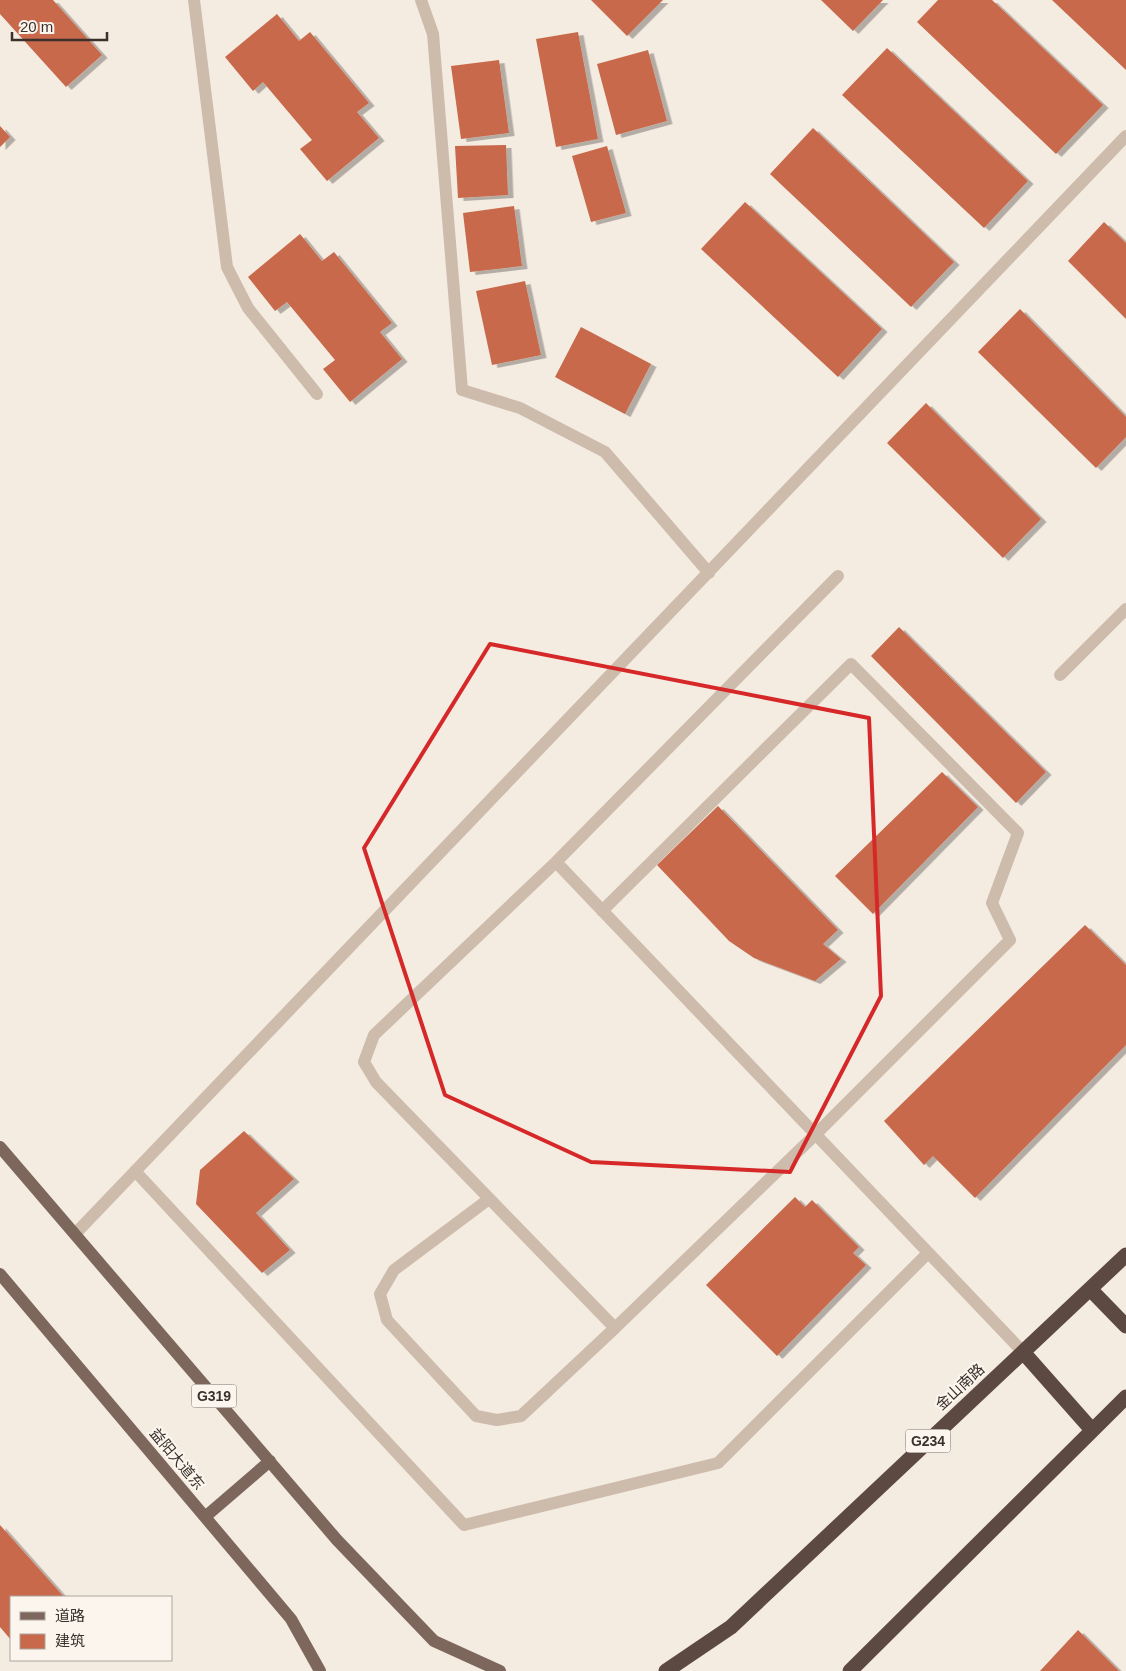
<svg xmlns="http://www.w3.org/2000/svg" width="1126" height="1671" font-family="Arial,'Noto Sans SC',sans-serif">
	<defs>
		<filter id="shadow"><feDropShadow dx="5.5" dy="3" stdDeviation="0" flood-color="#0004"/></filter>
	</defs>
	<rect width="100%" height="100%" fill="#f4ebe1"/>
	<path fill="#c8694b" filter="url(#shadow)" d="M0 0H53L102 55 66 87 0 14Z
		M591 0H663L627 36Z
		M821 0H883L853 31Z
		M938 0H992L1103 105 1056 154 917 22Z
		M1052 0H1126V70Z
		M277 14 299 41 310 32 369 103 357 112 379 138 327 181 300 149 312 140 263 82 253 91 225 57Z
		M578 32 598 139 556 147 536 39Z
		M887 48 1028 181 984 228 842 95Z
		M648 50 667 121 616 135 597 64Z
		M499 60 509 133 461 139 451 66Z
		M0 126 10 137 0 147Z
		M813 128 954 262 911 307 770 174Z
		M506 145 508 195 458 198 455 146Z
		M607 146 626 213 591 222 572 156Z
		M745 202 882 329 838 377 701 249Z
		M514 206 522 266 470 272 463 213Z
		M1104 222 1126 243V319L1068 261Z
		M300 234 322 261 334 252 392 323 380 332 402 359 350 402 323 369 335 360 287 302 275 311 248 277Z
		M525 281 541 355 492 365 476 291Z
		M1020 309 1126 417V437L1096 468 978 352Z
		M581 327 651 364 625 414 555 377Z
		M926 403 1041 519 1003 558 887 443Z
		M899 627 1046 772 1016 803 871 656Z
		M942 772 978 807 873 914 835 876Z
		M718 806 838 930 823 944 841 959 815 981 754 958 729 941 657 865Z
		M1085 925 1126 965V1045L975 1198 933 1156 924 1165 884 1121Z
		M244 1131 294 1179 256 1213 290 1250 262 1273 196 1204 200 1170Z
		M795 1197 805 1207 812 1200 859 1247 853 1253 866 1265 777 1356 706 1285Z
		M0 1525 64 1597H11V1640L0 1627Z
		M1078 1630 1119 1671H1040Z"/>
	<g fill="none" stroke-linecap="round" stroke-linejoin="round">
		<path stroke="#cdbbac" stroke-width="12" d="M194 0 227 267 248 308 317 394
			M421 0 433 34 462 390 520 408 605 452 709 573
			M1060 675 1126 609
			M556 862 838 576
			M602 911 851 664 1018 833 992 903 1010 940 816 1134 615 1328 376 1082 364 1062 374 1035 556 862 1023 1352
			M135 1171 464 1525 718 1463 928 1253
			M489 1199 394 1270 380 1294 387 1320 476 1416 497 1420 521 1416 615 1328
			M75 1234 1126 136"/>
		<path stroke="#7d675c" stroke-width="12" d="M0 1147 337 1540 434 1641 500 1671
			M0 1274 291 1619 320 1671
			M205 1517 270 1461"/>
		<path stroke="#5c4a42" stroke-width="15" d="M1090 1289 1126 1326
			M1023 1352 1092 1430
			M666 1671 731 1627 1126 1255
			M850 1671 1126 1397"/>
	</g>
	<path fill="none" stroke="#d62828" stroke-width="4" stroke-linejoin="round" d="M490 644 869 718 881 996 790 1172 591 1162 445 1095 364 848Z"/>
	<g text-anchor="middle" stroke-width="4.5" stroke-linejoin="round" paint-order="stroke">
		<g fill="#fbf5ee" stroke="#756b66" stroke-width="1">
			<rect x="191.5" y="1384.5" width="45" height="23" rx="4"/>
			<rect x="905.5" y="1429.5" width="45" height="23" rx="4"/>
		</g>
		<g font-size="14" font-weight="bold" fill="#3b302b">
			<text x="214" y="1401">G319</text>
			<text x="928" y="1446">G234</text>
		</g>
		<g font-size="15" fill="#3b302b" stroke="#fbf5ee">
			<text transform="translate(960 1387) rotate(-43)" y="5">金山南路</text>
			<text transform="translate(177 1459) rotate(50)" y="5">益阳大道东</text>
		</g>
	</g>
	<rect x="10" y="1596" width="162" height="65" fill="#fbf5ee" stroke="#aea6a0"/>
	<rect x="20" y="1612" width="25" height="8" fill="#7d675c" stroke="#aea6a0"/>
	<text x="55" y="1621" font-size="15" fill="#3b302b">道路</text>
	<rect x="20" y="1634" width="25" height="15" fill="#c8694b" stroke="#aea6a0"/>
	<text x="55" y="1646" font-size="15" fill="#3b302b">建筑</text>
	<path d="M12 32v8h95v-8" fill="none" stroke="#3b302b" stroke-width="2.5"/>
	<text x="20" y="32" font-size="15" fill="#3b302b" stroke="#fbf5ee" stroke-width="4" paint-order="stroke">20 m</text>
</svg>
